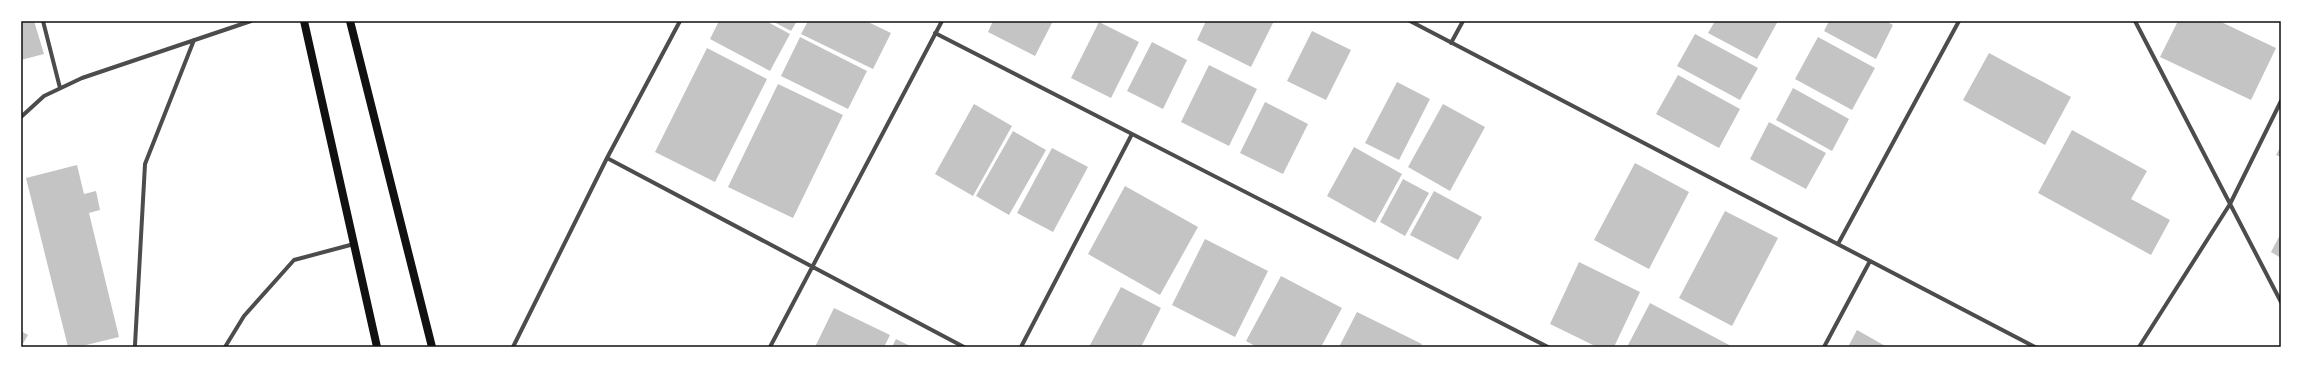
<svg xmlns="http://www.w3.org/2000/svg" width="2302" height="368" font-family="'Work Sans',sans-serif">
	<rect width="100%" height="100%" fill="#fff"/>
	<path fill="#c4c4c4" d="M21 21H34L44 54 21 60Z
		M719 21H766L790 34 770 71 710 39Z
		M772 21H797L791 31Z
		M808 21H866L891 33 873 69 801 34Z
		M993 21H1053L1035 56 988 32Z
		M1206 21H1274L1251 67 1197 40Z
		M1715 21H1778L1757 59 1708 33Z
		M1829 21H1886L1893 25 1876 59 1824 31Z
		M2178 21H2219L2276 48 2251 100 2160 57Z
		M1099 22 1139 42 1111 98 1071 78Z
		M1312 31 1351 50 1326 100 1287 81Z
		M1695 34 1758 68 1740 100 1677 66Z
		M800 37 867 71 848 109 781 76Z
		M1818 37 1875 68 1852 110 1795 79Z
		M1152 42 1187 60 1163 109 1127 91Z
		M707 48 767 79 715 182 655 152Z
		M1989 53 2071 97 2045 145 1963 100Z
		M1209 65 1257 89 1229 146 1181 122Z
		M1678 75 1740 109 1719 148 1656 114Z
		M1397 82 1430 99 1399 160 1365 143Z
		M778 84 843 115 793 218 728 187Z
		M1793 88 1849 119 1832 151 1776 120Z
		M1265 102 1308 124 1283 174 1240 153Z
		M974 104 1012 126 973 196 935 174Z
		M1443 104 1485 127 1450 191 1408 167Z
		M1769 122 1826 153 1806 189 1750 159Z
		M2072 130 2147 171 2131 199 2170 220 2151 255 2038 193Z
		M1013 131 1046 150 1009 215 976 196Z
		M2281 146V157L2276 155Z
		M1354 147 1402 174 1375 223 1327 196Z
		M1052 148 1088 167 1053 232 1017 213Z
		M1635 163 1689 192 1649 269 1594 240Z
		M77 165 84 194 96 191 100 210 89 213 119 337 78 347H68L26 178Z
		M1403 179 1429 193 1405 236 1380 222Z
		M1125 186 1198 227 1160 295 1088 254Z
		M1434 191 1482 217 1458 260 1410 235Z
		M1725 211 1778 238 1732 326 1679 298Z
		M2281 233V258L2271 252Z
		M1205 239 1268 271 1235 337 1172 305Z
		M1579 262 1640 292 1614 347H1597L1550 324Z
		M1281 276 1342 308 1321 347H1257L1246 341Z
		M1121 287 1161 308 1141 347H1089Z
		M1650 303 1731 346 1730 347H1627Z
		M834 308 890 335 884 347H815Z
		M1357 312 1422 344 1420 347H1339Z
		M1857 330 1887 347H1848Z
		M21 331 28 335 21 347Z
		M896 339 912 347H892Z"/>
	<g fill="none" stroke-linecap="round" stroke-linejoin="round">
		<path stroke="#4c4c4c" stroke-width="4" d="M43 21 60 88
			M1410 21 2035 347
			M2135 21 2281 302
			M935 33 1548 347
			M1451 43 1463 21
			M21 117 44 96 82 78 251 21
			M607 158 964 347
			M1838 244 1959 21
			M135 345 145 164 194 40
			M225 347 244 316 294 260 354 244
			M513 347 607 158 680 21
			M770 347 942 21
			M1021 347 1132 134
			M1824 347 1870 261
			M2139 347 2230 204 2281 101"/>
		<path stroke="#111" stroke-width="8" d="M304 21 377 347
			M350 21 432 347"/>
	</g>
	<rect width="2302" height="368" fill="none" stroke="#ffffff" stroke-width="44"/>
	<rect x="22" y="22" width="2258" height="324" fill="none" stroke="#111" stroke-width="1.5"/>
</svg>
